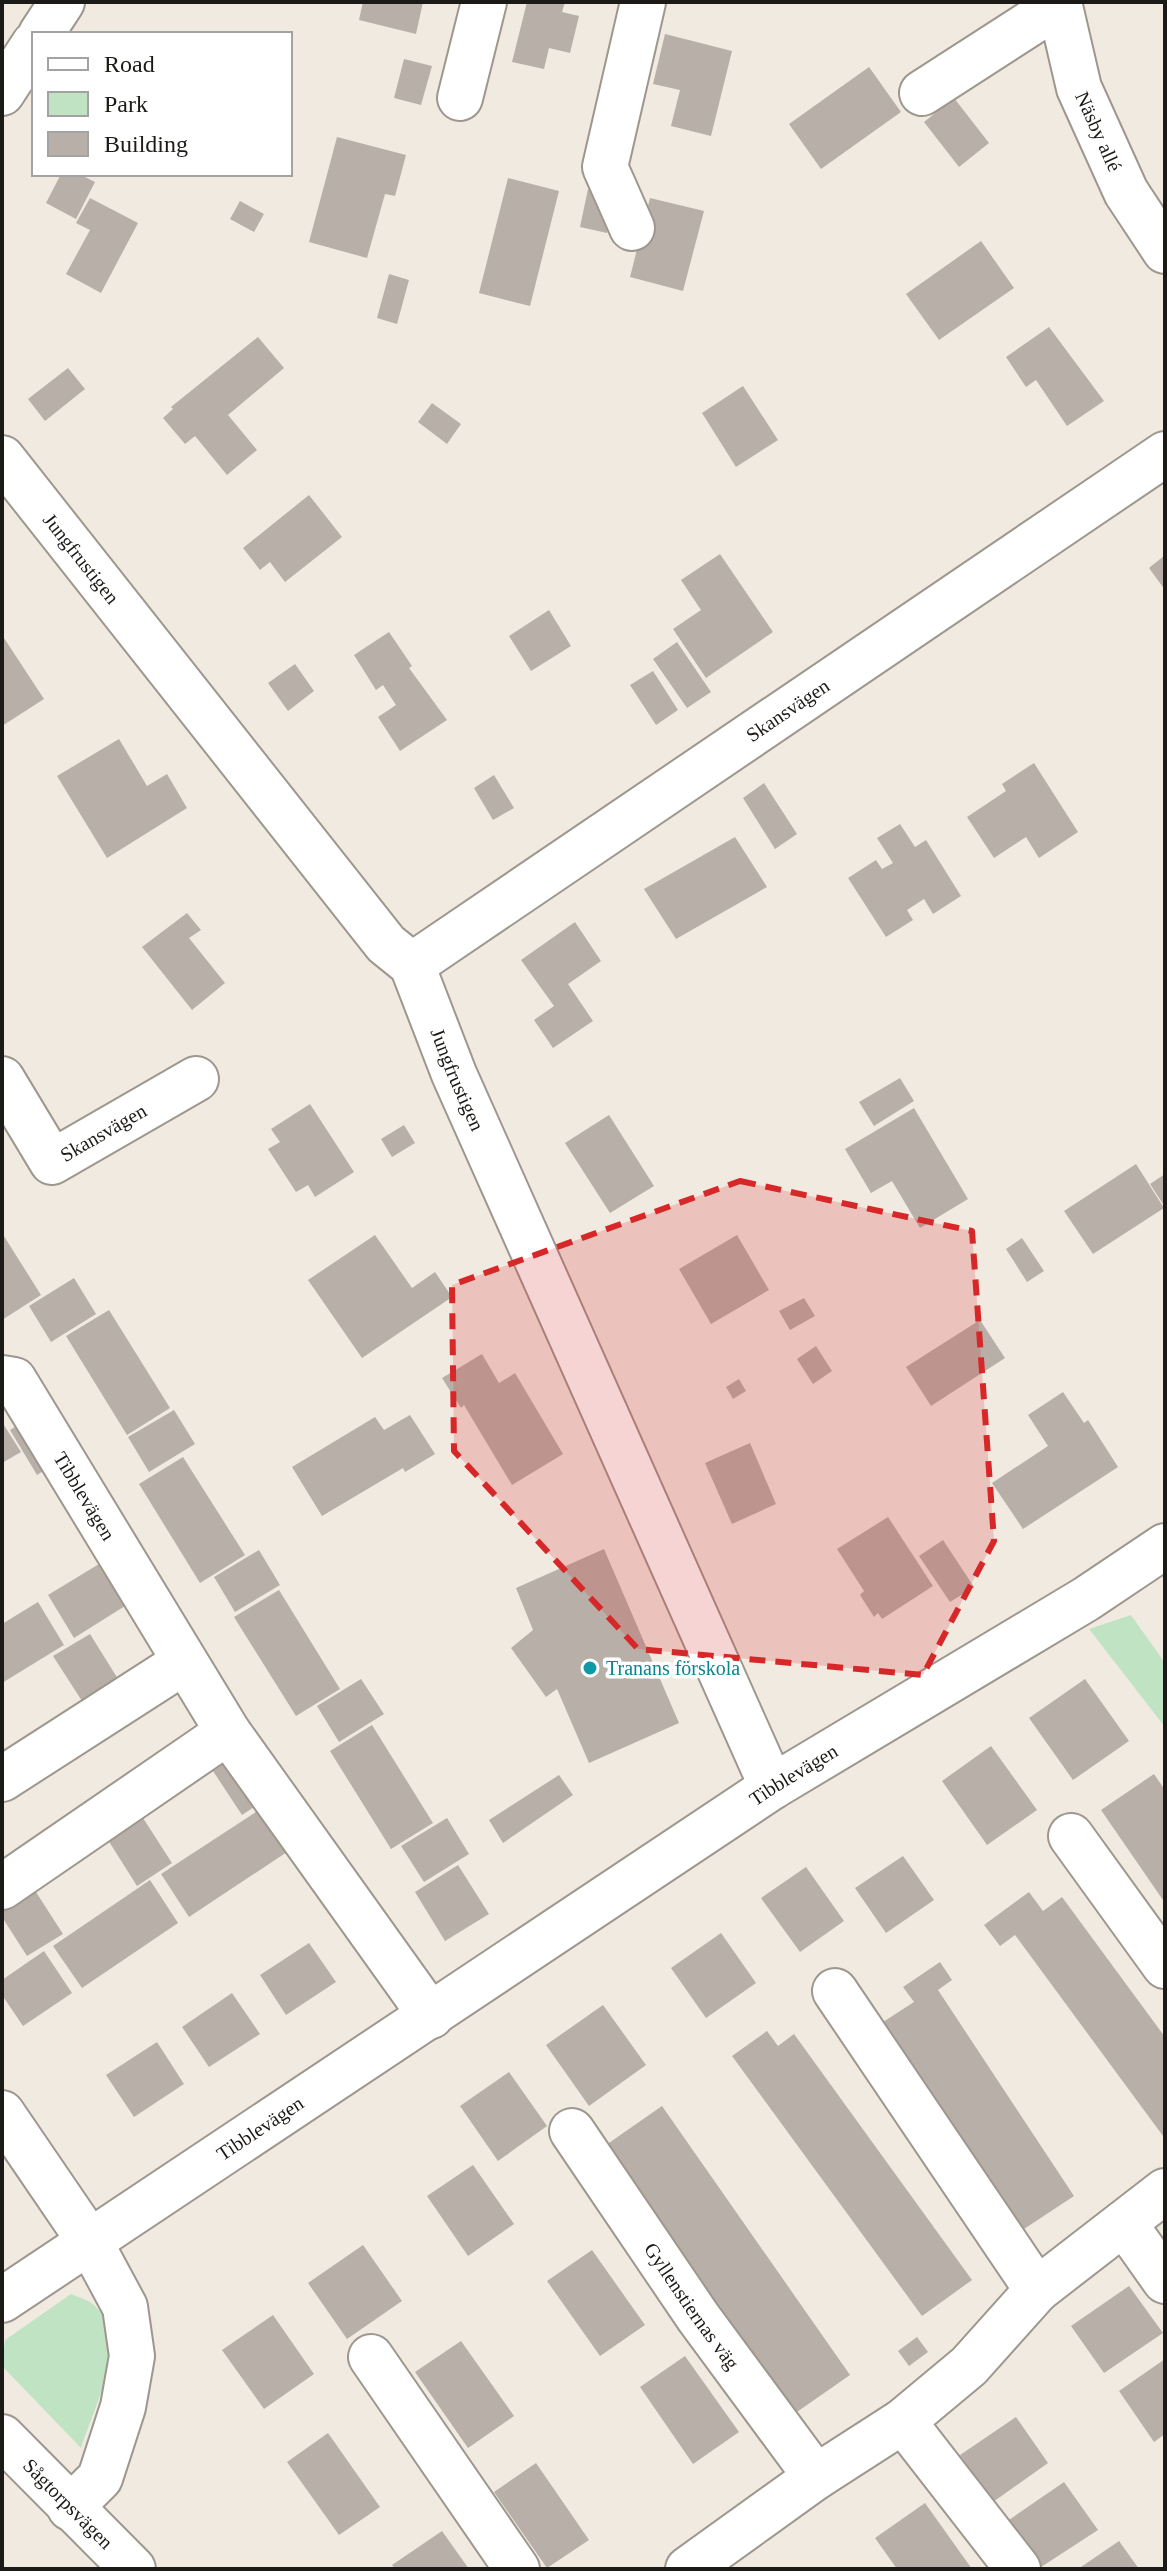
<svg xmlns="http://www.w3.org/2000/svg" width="1167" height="2571" font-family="Georgia,serif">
	<rect width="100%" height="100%" fill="#f1eae1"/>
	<path fill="#c0e4c3" d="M1131 1615 1165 1663V1727L1089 1629Z
		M71 2294C78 2297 88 2300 94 2305 131 2339 93 2410 81 2448L2 2366 5 2340Z"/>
	<path fill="#b8b0a8" d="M363 2H423L416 34 359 20Z
		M527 2H565L562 12 579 16 570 53 549 48 544 69 512 62Z
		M665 34 732 51 711 136 671 126 680 90 653 84Z
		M404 59 432 66 421 105 394 98Z
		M869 67 901 112 821 169 789 124Z
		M954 98 989 143 959 167 924 122Z
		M337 137 406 155 395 196 385 194 367 258 309 242Z
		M61 174H79L95 182 76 219 46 203Z
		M508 178 559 191 530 306 479 293Z
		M588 189 615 195 607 233 580 227Z
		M90 198 138 223 101 293 66 274 90 230 76 223Z
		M650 198 704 211 683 291 630 277Z
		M240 201 264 214 254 232 230 219Z
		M981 241 1014 288 939 340 906 294Z
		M389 274 409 280 397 324 377 318Z
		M1049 327 1104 401 1067 426 1036 380 1026 387 1006 357Z
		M258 337 284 368 228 415 257 450 227 475 195 436 185 444 163 418 173 409 171 407Z
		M68 368 85 389 45 421 28 399Z
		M743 386 778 440 736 467 702 413Z
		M432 403 461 424 447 444 418 422Z
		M309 495 342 537 285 582 270 562 260 570 243 548Z
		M720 554 773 632 706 678 673 629 701 610 681 580Z
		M1165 555V590L1149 568Z
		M549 610 571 646 531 671 509 636Z
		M389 632 412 666 409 668 447 720 400 751 378 717 396 705 383 685 376 690 354 655Z
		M2 635 44 699 2 726Z
		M677 642 711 692 687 708 653 659Z
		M295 664 314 691 288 711 268 683Z
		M653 671 678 710 656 725 630 685Z
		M119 739 147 786 167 774 187 808 107 858 57 776Z
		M1034 763 1078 832 1039 858 1026 837 994 858 967 817 1006 791 1002 784Z
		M494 775 514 808 493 820 474 788Z
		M764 783 797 834 775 849 743 798Z
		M900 824 915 847 926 840 961 896 933 914 924 899 907 910 913 920 886 937 848 878 876 860 882 869 893 863 877 838Z
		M735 837 767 887 676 939 644 889Z
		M187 913 201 930 189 938 225 983 192 1010 142 947Z
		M575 922 601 961 568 984 593 1021 553 1048 534 1020 554 1006 521 960Z
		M900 1078 914 1101 874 1126 859 1102Z
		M310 1104 354 1172 315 1197 308 1185 296 1192 268 1149 280 1142 271 1129Z
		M914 1108 968 1199 920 1228 892 1181 871 1193 845 1149Z
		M609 1115 654 1186 610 1213 565 1143Z
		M404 1125 415 1143 392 1157 381 1139Z
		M1136 1164 1164 1208 1093 1254 1064 1211Z
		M1165 1174V1207L1150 1184Z
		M2 1233 41 1295 2 1320Z
		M375 1235 412 1288 435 1272 452 1297 362 1358 308 1280Z
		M737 1235 769 1290 711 1324 679 1269Z
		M1022 1238 1044 1271 1027 1282 1006 1249Z
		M74 1278 96 1314 51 1342 29 1306Z
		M804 1298 815 1316 790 1330 779 1311Z
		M109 1310 170 1408 127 1435 66 1336Z
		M980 1320 1005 1358 931 1406 906 1367Z
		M816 1346 832 1371 813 1384 797 1359Z
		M482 1354 499 1383 515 1373 563 1454 512 1485 464 1405 461 1408 442 1378Z
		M739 1379 746 1391 733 1399 726 1387Z
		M1063 1392 1084 1423 1088 1420 1118 1467 1023 1529 992 1483 1048 1446 1028 1415Z
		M174 1410 195 1444 149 1472 128 1437Z
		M410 1415 435 1454 405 1472 403 1468 322 1516 292 1467 375 1417 384 1430Z
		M30 1418 57 1462 37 1475 10 1430Z
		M2 1422 21 1452 2 1463Z
		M750 1443 776 1504 732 1524 705 1463Z
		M183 1457 245 1555 200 1583 139 1484Z
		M888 1517 933 1586 882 1619 878 1613 874 1617 860 1595 864 1591 837 1549Z
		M943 1540 974 1587 950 1602 919 1556Z
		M604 1549 679 1723 589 1763 557 1689 546 1697 511 1648 533 1630 516 1588Z
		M259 1550 280 1585 235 1612 214 1577Z
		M99 1564 125 1606 74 1638 48 1595Z
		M279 1590 340 1689 296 1716 234 1617Z
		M38 1602 64 1645 2 1683V1624Z
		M90 1634 118 1679 82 1701 53 1656Z
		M361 1679 384 1714 339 1742 317 1706Z
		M1085 1679 1129 1741 1073 1780 1029 1718Z
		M372 1725 433 1823 391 1849 330 1751Z
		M991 1746 1037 1810 987 1845 942 1781Z
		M233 1757 263 1801 242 1815 213 1771Z
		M1154 1774 1165 1790V1903L1101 1810Z
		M559 1775 573 1795 503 1843 489 1820Z
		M259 1810 287 1852 189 1917 161 1874Z
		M143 1818 172 1863 137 1886 108 1840Z
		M447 1818 469 1854 424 1882 401 1846Z
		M903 1856 934 1900 886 1933 855 1888Z
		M458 1865 489 1914 445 1941 415 1892Z
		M806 1867 844 1921 800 1952 761 1898Z
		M150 1880 178 1923 82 1988 53 1946Z
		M34 1889 63 1934 27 1956 2 1917V1910Z
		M1029 1892 1043 1911 1062 1897 1165 2037 1163 2136 1015 1935 1000 1946 984 1925Z
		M721 1933 756 1983 706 2018 671 1968Z
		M309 1943 336 1982 286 2015 260 1975Z
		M44 1951 72 1993 23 2026 2 1995V1980Z
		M940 1962 952 1980 938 1990 1074 2196 1021 2231 883 2022 914 2002 903 1987Z
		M232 1993 260 2034 209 2067 182 2027Z
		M603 2005 646 2065 589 2106 546 2045Z
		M767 2031 778 2046 794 2034 972 2280 922 2316 732 2056Z
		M157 2042 184 2084 134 2117 106 2075Z
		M509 2072 547 2126 498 2161 460 2106Z
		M662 2106 850 2375 794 2414 606 2145Z
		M473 2165 514 2224 468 2256 427 2196Z
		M363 2245 402 2301 347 2339 308 2283Z
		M592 2250 645 2325 600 2356 547 2281Z
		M1129 2286 1163 2333 1104 2373 1071 2326Z
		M273 2315 314 2374 264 2409 222 2350Z
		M917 2337 928 2352 909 2366 898 2351Z
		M461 2341 514 2416 468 2448 415 2372Z
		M685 2356 739 2432 693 2464 640 2387Z
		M1165 2359V2434L1154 2442 1119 2391Z
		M1016 2417 1048 2463 993 2502 960 2455Z
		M328 2433 380 2507 339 2535 287 2462Z
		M536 2463 589 2540 547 2568 494 2492Z
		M1064 2482 1098 2530 1038 2569 1006 2522Z
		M925 2503 972 2569H897L875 2538Z
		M442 2531 469 2569H395L392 2565Z
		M1119 2541 1139 2569H1078Z"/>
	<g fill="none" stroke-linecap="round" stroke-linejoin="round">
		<defs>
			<g id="minor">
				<path id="s1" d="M1059 2 1079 88 1126 192 1165 251"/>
				<path d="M41 34 62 2"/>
				<path d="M2 93 34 44"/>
				<path d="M922 93 1060 4"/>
				<path d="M460 98 484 2"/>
				<path d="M632 228 605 167 643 2"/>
				<path id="s2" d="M2 458 386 944 412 965 454 1074 772 1787"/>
				<path id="s3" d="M412 965 1165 454"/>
				<path id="s4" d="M2 1079 52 1162 196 1079"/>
				<path id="s5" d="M2 1378 14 1380 228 1732 431 2016"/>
				<path d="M2 1779 184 1662"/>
				<path d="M1071 1836 1165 1966"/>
				<path d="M2 1887 228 1732"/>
				<path d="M835 1991 1037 2290"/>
				<path d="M2 2113 90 2242 125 2307 132 2356 123 2407 100 2478 70 2508"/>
				<path id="s6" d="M572 2131 698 2317 816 2477"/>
				<path d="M1124 2223 1165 2281"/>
				<path id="s7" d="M2 2300 772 1787 1086 1599 1165 1546"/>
				<path d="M371 2357 517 2569"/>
				<path d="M903 2421 1018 2569"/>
				<path d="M688 2569 816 2477 903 2421 969 2366 1037 2290 1165 2191"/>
			</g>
			<g id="tertiary">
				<path id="s8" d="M2 2437 133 2569"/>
			</g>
		</defs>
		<use href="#minor" stroke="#9d978e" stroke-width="48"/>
		<use href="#tertiary" stroke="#9d978e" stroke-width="48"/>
		<use href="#minor" stroke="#fff" stroke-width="44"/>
		<use href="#tertiary" stroke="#fff" stroke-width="44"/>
	</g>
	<path fill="#d62828" fill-opacity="0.2" stroke="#d62828" stroke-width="6" stroke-dasharray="16 10" stroke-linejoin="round" d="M740 1181 972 1231 994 1541 923 1675 638 1649 454 1451 452 1285Z"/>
	<circle fill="#0f9aa8" stroke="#fff" stroke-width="3" cx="590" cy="1668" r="8"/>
	<g text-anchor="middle" stroke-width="7" stroke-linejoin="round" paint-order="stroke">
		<g font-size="20" fill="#1c1a16" stroke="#fff">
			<text dy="7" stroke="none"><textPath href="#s1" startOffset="136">Näsby allé</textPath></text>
			<text dy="7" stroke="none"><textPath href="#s2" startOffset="128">Jungfrustigen</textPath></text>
			<text dy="7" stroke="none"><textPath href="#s3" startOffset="454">Skansvägen</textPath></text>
			<text dy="7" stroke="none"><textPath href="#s2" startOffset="776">Jungfrustigen</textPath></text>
			<text dy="7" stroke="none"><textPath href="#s4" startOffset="156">Skansvägen</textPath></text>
			<text dy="7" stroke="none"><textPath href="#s5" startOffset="148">Tibblevägen</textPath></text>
			<text dy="7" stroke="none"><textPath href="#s7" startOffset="950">Tibblevägen</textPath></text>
			<text dy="7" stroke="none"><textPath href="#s7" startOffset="310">Tibblevägen</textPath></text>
			<text dy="7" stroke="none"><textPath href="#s6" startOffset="212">Gyllenstiernas väg</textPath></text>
			<text dy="7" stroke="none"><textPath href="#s8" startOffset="94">Sågtorpsvägen</textPath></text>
		</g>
		<g font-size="20" fill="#0d838f" stroke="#fff" text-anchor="start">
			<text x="606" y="1675">Tranans förskola</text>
		</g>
	</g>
	<rect width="1167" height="2571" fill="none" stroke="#1c1a16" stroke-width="8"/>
	<rect x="32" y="32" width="260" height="144" fill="#ffffff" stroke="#a4a3a2" stroke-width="2"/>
	<rect x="48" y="58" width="40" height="12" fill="#ffffff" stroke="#a4a3a2" stroke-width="2"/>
	<text x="104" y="72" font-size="24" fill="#1c1a16">Road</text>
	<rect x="48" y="92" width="40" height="24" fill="#c0e4c3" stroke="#a4a3a2" stroke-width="2"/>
	<text x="104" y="112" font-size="24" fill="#1c1a16">Park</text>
	<rect x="48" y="132" width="40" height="24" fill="#b8b0a8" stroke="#a4a3a2" stroke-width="2"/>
	<text x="104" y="152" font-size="24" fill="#1c1a16">Building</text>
</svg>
